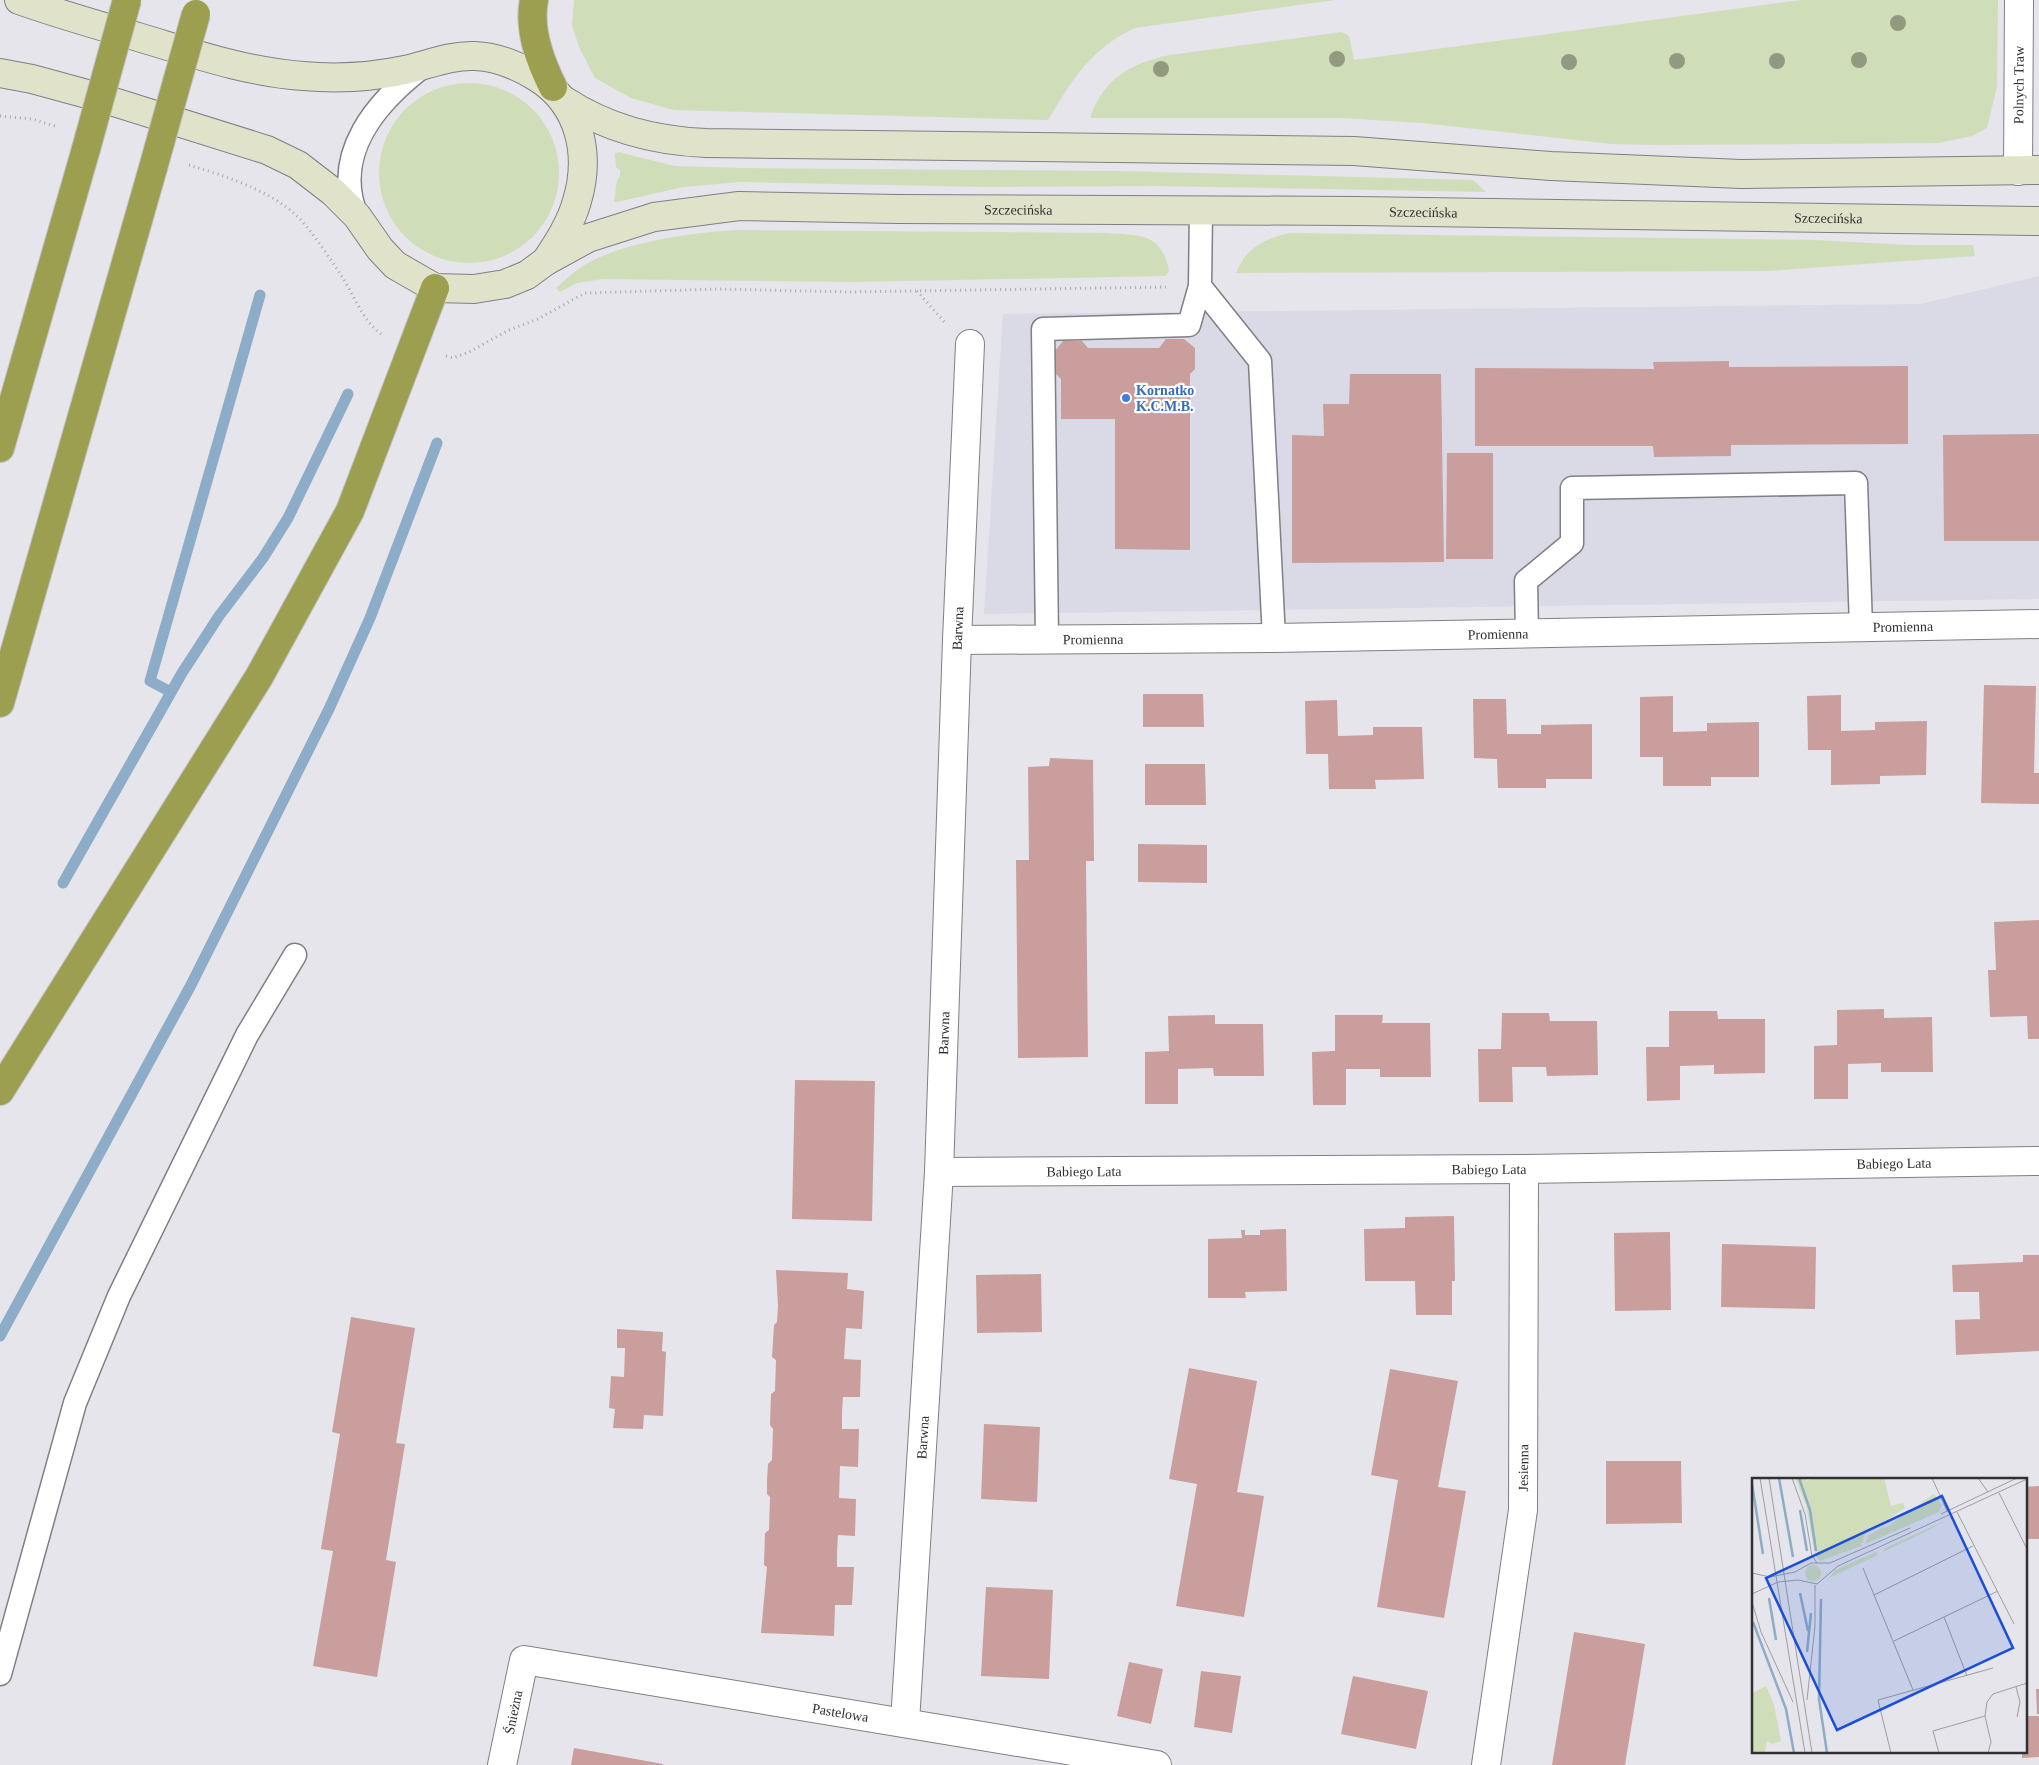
<svg xmlns="http://www.w3.org/2000/svg" width="2039" height="1765" font-family="'Times New Roman',serif">
	<rect width="100%" height="100%" fill="#e5e5eb"/>
	<path fill="#dadae7" d="M2039 276V599L984 614 1003 314 1921 304Z"/>
	<path fill="#d0ddb9" d="M574 0H1335L1135 28C1090 49 1073 79 1048 120L674 110 631 98 595 78 580 49 572 26Z
		M1801 0H1998L1997 86 1987 128 1972 136 1939 143 1658 145 1612 144 1422 123 1341 118H1090C1103 79 1131 63 1170 55L1342 32 1349 36 1354 60Z
		M379 173a90 90 0 1 1 180 0a90 90 0 1 1-180 0Z
		M618 152 675 166 742 168 1120 171 1473 180 1486 192 1156 186 987 187 741 182 683 187 617 202H614L617 180 620 176V170L616 167 615 154Z
		M736 230 1107 233C1141 236 1160 232 1169 270L1166 276 853 282 602 279 577 283 560 292 556 288C564 281 571 274 580 268 619 242 690 233 736 230Z
		M1289 233 1815 240 1908 245H1973L1975 256 1769 271 1236 273C1247 247 1262 240 1289 233Z"/>
	<g fill="none" stroke-linecap="round" stroke-linejoin="round">
		<path stroke="#8dacc7" stroke-width="11" d="M171 692 150 681 260 295
			M63 883 182 673 219 616 263 558 288 518 348 394
			M0 1336 191 985 329 709 370 618 437 443"/>
	</g>
	<path fill="#ca9e9c" d="M1166 339H1184L1195 348V369L1190 374V550L1115 549V419H1061V379L1052 370 1054 352 1063 341H1082L1088 348H1159Z
		M1729 361V367L1908 366V444L1731 445V456L1654 457 1653 446H1475V368L1654 369 1653 362Z
		M1350 374H1441L1444 562 1292 563V435L1324 436 1323 404H1349Z
		M2039 434V541H1944L1943 435Z
		M1447 453H1493V559H1446Z
		M1984 685 2036 686 2034 773H2039V804L1981 803Z
		M1143 694H1203L1204 727H1143Z
		M1841 695V731L1875 730V722L1927 721 1926 775 1880 776V784L1831 785V750H1808L1807 696Z
		M1673 696V732L1707 731V723L1759 722V777H1711V786H1663V757H1640V697Z
		M1473 699H1506L1507 734H1541V725L1592 724V779H1546V788H1498L1497 759 1474 758Z
		M1337 700 1338 736 1373 735V727H1422L1424 779 1375 780 1376 789H1329L1328 754H1306L1305 701Z
		M1050 758 1093 760 1094 861H1086L1088 1057 1018 1058 1016 860H1029L1028 767 1049 766Z
		M1145 764H1205L1206 805H1145Z
		M1138 844 1207 845V883L1138 882Z
		M2039 920V1039H2028L2027 1016 1990 1017 1988 970H1996L1994 922Z
		M1884 1009V1018L1932 1017 1933 1072H1881V1063L1848 1064V1099H1814V1046L1837 1045V1010Z
		M1669 1011H1717L1718 1019H1765V1073L1714 1074V1065L1680 1066V1100L1647 1101 1646 1047H1669Z
		M1502 1013H1549L1550 1021H1597L1598 1075 1547 1076 1546 1067H1512L1513 1102H1479L1478 1049H1501Z
		M1215 1015V1024H1263L1264 1076H1214L1213 1068 1178 1069V1104H1145V1052L1169 1051 1168 1016Z
		M1335 1015H1383L1382 1023H1430L1431 1077H1380V1069H1346V1105H1313L1312 1052 1335 1051Z
		M795 1080 875 1081 872 1221 792 1219Z
		M1454 1216 1455 1281H1452V1315H1416L1415 1281H1365L1364 1229 1405 1228V1217Z
		M1286 1229 1287 1291 1245 1292 1246 1298H1208V1239L1242 1238 1241 1230H1245V1235H1260V1230Z
		M1670 1232 1671 1310 1615 1311 1614 1233Z
		M1722 1244 1816 1247 1815 1309 1721 1307Z
		M2023 1255H2039V1351L1956 1355 1955 1320 1980 1319 1979 1292H1953L1952 1265 2023 1262Z
		M776 1270 848 1273 847 1289 864 1291 862 1329 846 1328 844 1359 861 1360 860 1397H843L842 1412V1429H859L858 1467 840 1466 839 1498 856 1499 855 1536 838 1535 837 1552V1567H854L852 1605H835L834 1636 761 1633 767 1567 764 1565 765 1533 769 1530 770 1497 767 1494V1480L768 1464 772 1460 773 1429 770 1425 771 1394 775 1391 776 1360 772 1357 774 1325 777 1322 778 1306Z
		M1041 1274 1042 1332 977 1333 976 1275Z
		M351 1317 415 1328 396 1443 405 1444 386 1560 396 1562 377 1677 313 1666 333 1551 321 1549 340 1434 332 1432Z
		M617 1329 663 1332 662 1351 666 1352 663 1416 644 1415 643 1429 613 1428 615 1409 609 1408 611 1376 624 1377 625 1348H617Z
		M1189 1368 1257 1381 1237 1492 1264 1496 1244 1617 1176 1606 1197 1484 1169 1479Z
		M1390 1369 1458 1381 1438 1487 1466 1491 1444 1618 1377 1607 1398 1480 1371 1475Z
		M984 1424 1040 1427 1037 1502 981 1499Z
		M1606 1461H1681L1682 1523 1606 1524Z
		M2039 1486V1539H2025V1487Z
		M986 1587 1053 1590 1049 1679 981 1676Z
		M1574 1632 1645 1644 1625 1765H1552Z
		M1129 1662 1163 1669 1151 1724 1117 1716Z
		M1201 1671 1241 1676 1232 1733 1194 1727Z
		M1353 1676 1428 1691 1416 1749 1341 1734Z
		M2036 1689H2039V1714H2037Z
		M2025 1716H2039V1757L2022 1758V1751H2025Z
		M574 1748 663 1764V1765H571Z"/>
	<g fill="none" stroke-linecap="round" stroke-linejoin="round">
		<defs>
			<path id="service" d="M1201 210 1200 286 1260 361 1274 638
				M357 216C331 154 377 101 425 65
				M1527 633 1526 581 1572 543V488L1856 483 1861 627
				M1047 639 1043 329 1189 325 1200 286
				M0 1674 75 1403 119 1296 247 1035 295 955"/>
			<g id="minor">
				<path id="s1" d="M2018 171 2019 0"/>
				<path id="s2" d="M957 640 1274 638 2039 624"/>
				<path id="s3" d="M939 1172 1524 1169 2039 1161"/>
				<path id="s4" d="M905 1722 939 1172 957 640 970 344"/>
				<path id="s5" d="M502 1765 524 1660 1157 1765"/>
				<path id="s6" d="M1486 1765 1523 1510 1524 1169"/>
			</g>
			<g id="secondary">
				<path d="M19 0C58 14 98 25 138 37 192 53 246 72 303 76 337 79 372 77 405 70 428 65 450 55 475 56 497 57 519 66 538 78 580 105 591 154 577 201 571 223 558 243 546 261"/>
				<path id="s7" d="M0 73 32 79 98 97 267 150 298 165 333 192 357 216 380 249 395 265 435 288 474 289 505 284 527 275 546 261 588 238 654 217 739 206 898 209 1357 211 2039 221"/>
				<path d="M565 101C608 129 655 141 706 143L1354 151 1551 166 1741 174 2039 170"/>
			</g>
			<path id="motorway" d="M534 0C528 30 540 61 553 87
				M0 448 86 149
				M0 703 153 168
				M0 1091 259 677 350 511 435 288"/>
		</defs>
		<use href="#service" stroke="#7f7f85" stroke-width="25"/>
		<use href="#minor" stroke="#7f7f85" stroke-width="30"/>
		<use href="#secondary" stroke="#7f7f85" stroke-width="30"/>
		<use href="#motorway" stroke="#c1c1c2" stroke-width="30"/>
		<path stroke="#a6a6aa" stroke-width="3" stroke-dasharray="1 4" stroke-linecap="butt" d="M0 116 32 119 58 127
			M189 165C225 176 270 190 298 217 314 234 328 256 341 275 354 295 362 320 381 334
			M917 291 945 323
			M446 356 453 358 469 352 509 330 538 319 585 293 719 289 849 292 1166 287"/>
		<use href="#service" stroke="#fff" stroke-width="22"/>
		<use href="#minor" stroke="#fff" stroke-width="28"/>
		<use href="#secondary" stroke="#e1e2ca" stroke-width="28"/>
		<use href="#motorway" stroke="#9c9f4f" stroke-width="28"/>
		<defs>
			<path id="motorway-bridge" d="M86 149 127 0
				M153 168 196 14"/>
		</defs>
		<use href="#motorway-bridge" stroke="#c1c1c2" stroke-width="30" stroke-linecap="butt"/>
		<use href="#motorway-bridge" stroke="#9c9f4f" stroke-width="28"/>
	</g>
	<g fill="#919a7e">
		<circle cx="1898" cy="23" r="8"/>
		<circle cx="1337" cy="59" r="8"/>
		<circle cx="1859" cy="60" r="8"/>
		<circle cx="1677" cy="61" r="8"/>
		<circle cx="1777" cy="61" r="8"/>
		<circle cx="1569" cy="62" r="8"/>
		<circle cx="1161" cy="69" r="8"/>
	</g>
	<circle fill="#3f7fe0" stroke="#fff" stroke-width="2" cx="1126" cy="398" r="5"/>
	<g text-anchor="middle" stroke-width="4.5" stroke-linejoin="round" paint-order="stroke">
		<g font-size="14" fill="#303032" stroke="#fff">
			<text dy="5" stroke="none"><textPath href="#s1" startOffset="86">Polnych Traw</textPath></text>
			<text dy="5" stroke="none"><textPath href="#s7" startOffset="1099">Szczecińska</textPath></text>
			<text dy="5" stroke="none"><textPath href="#s7" startOffset="1504">Szczecińska</textPath></text>
			<text dy="5" stroke="none"><textPath href="#s7" startOffset="1909">Szczecińska</textPath></text>
			<text dy="5" stroke="none"><textPath href="#s2" startOffset="946">Promienna</textPath></text>
			<text dy="5" stroke="none"><textPath href="#s4" startOffset="1095">Barwna</textPath></text>
			<text dy="5" stroke="none"><textPath href="#s2" startOffset="541">Promienna</textPath></text>
			<text dy="5" stroke="none"><textPath href="#s2" startOffset="136">Promienna</textPath></text>
			<text dy="5" stroke="none"><textPath href="#s4" startOffset="690">Barwna</textPath></text>
			<text dy="5" stroke="none"><textPath href="#s3" startOffset="955">Babiego Lata</textPath></text>
			<text dy="5" stroke="none"><textPath href="#s3" startOffset="550">Babiego Lata</textPath></text>
			<text dy="5" stroke="none"><textPath href="#s3" startOffset="145">Babiego Lata</textPath></text>
			<text dy="5" stroke="none"><textPath href="#s4" startOffset="285">Barwna</textPath></text>
			<text dy="5" stroke="none"><textPath href="#s6" startOffset="300">Jesienna</textPath></text>
			<text dy="5" stroke="none"><textPath href="#s5" startOffset="54">Śnieżna</textPath></text>
			<text dy="5" stroke="none"><textPath href="#s5" startOffset="428">Pastelowa</textPath></text>
		</g>
		<g font-size="14" font-weight="bold" fill="#366cbe" stroke="#fff" text-anchor="start">
			<text x="1136" y="395">Kornatko<tspan x="1136" dy="16">K.C.M.B.</tspan></text>
		</g>
	</g>
	<g transform="translate(1752 1478)">
		<rect width="275" height="275" fill="#e5e5eb"/>
		<path d="M43 0H54L55 3 62 0H132L139 28 151 25 153 30 113 56 109 68 68 83 63 77 54 27ZM182 16 190 27 187 34 113 66 117 57 131 49 133 50ZM195 42 177 52 131 74 133 70ZM124 74 126 77 77 100 83 92ZM53 95a8 8 0 1 1 16 0a8 8 0 1 1-16 0ZM14 208 22 227 29 263 20 266 15 263 13 275H0V215Z" fill="#d0ddb9"/>
		<path fill="none" stroke="#8dacc7" stroke-width="2.5" d="M27 0 41 79M47 0 58 32 64 73M0 6 11 76M48 32 55 73M48 115 56 153M17 120 24 162M69 121 67 221 75 275M1 144 34 231 42 275M55 174 59 135"/>
		<path fill="none" stroke="#9d9da1" stroke-width="1" d="M8 0 53 275M17 0 60 275M40 0 53 36 60 78 65 85M180 0 195 33M226 0 236 14M247 15 275 71M205 34 262 146M189 36 265 0M111 90 161 212M0 95 18 99 43 94 59 85H78L158 50M0 116 26 104 46 102 65 106 86 88 275 1M122 117 221 68M0 124 9 154 41 224M192 139 215 198M142 163 246 113M264 209 268 224 265 239M55 222 63 148V107M139 275 126 222 241 190M187 275 181 253 233 238M236 275 239 264 233 238 235 224 241 216 275 205"/>
		<path fill="#1d4ed8" fill-opacity="0.15" stroke="#1d4ed8" stroke-width="2.5" d="M190 18 261 170 85 252 14 100Z"/>
		<rect width="275" height="275" fill="none" stroke="#303032" stroke-width="2.5"/>
	</g>
</svg>
